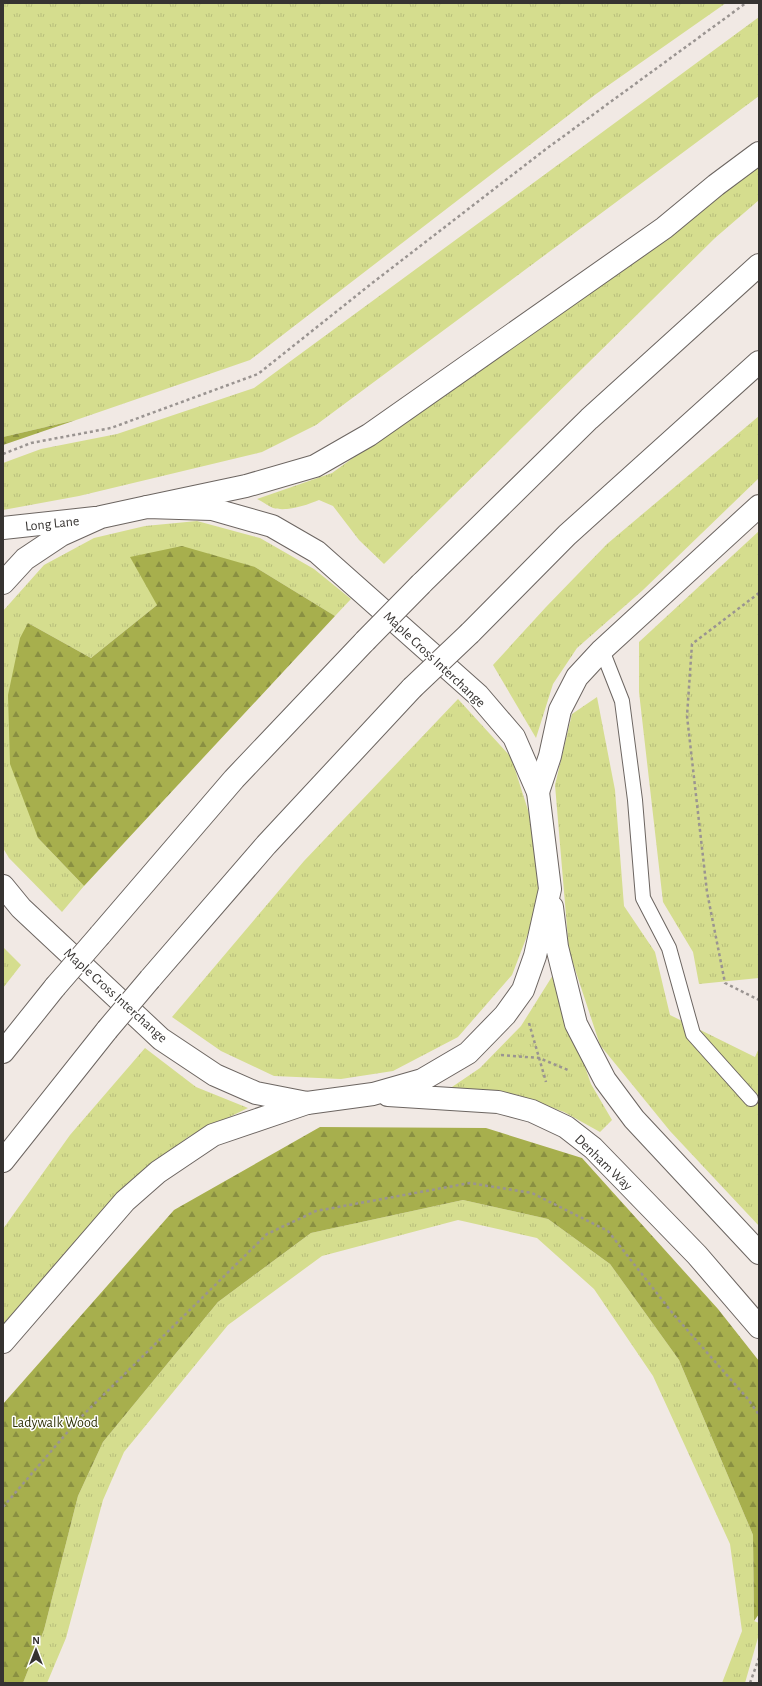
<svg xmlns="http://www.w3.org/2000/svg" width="762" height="1686" font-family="'Alegreya Sans',sans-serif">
	<defs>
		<pattern id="grass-tufts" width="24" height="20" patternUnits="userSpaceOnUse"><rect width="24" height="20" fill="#d5dd8e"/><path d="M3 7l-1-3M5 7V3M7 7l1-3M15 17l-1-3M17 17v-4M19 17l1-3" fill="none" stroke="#b7be7b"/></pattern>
		<pattern id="forest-firs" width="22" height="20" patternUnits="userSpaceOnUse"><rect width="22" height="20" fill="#a7af4d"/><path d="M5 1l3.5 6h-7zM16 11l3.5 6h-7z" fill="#898f41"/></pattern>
	</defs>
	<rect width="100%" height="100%" fill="#f1e9e4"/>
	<path fill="url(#grass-tufts)" d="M3 3H726L596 94 250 360 76 420 3 437Z
		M759 17V96L316 425 262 452 79 496 3 510V463L41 449 117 434 254 388Z
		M759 165V200L715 238 384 564 359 540 333 506 319 500C307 505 287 512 273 508 268 506 262 501 257 499L332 473Z
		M759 416V478L643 590 577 648 553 684 536 738 493 665 546 607 607 544Z
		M197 521 260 538 314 569 351 599 335 616 255 567 157 605 91 658 28 623 38 838 84 886 62 912 9 858 3 848V611L44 565 94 538 145 526Z
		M759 531V978L699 984 693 952 663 902 639 692V642Z
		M597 697 615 790 624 906 655 952 670 1015 755 1057 759 1048V1226L670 1131 600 1045 569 951 555 785 572 714Z
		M458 699 511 757 536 835 539 905 512 975 458 1037 393 1071 341 1079 274 1076 221 1051 172 1017 304 861Z
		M3 947 21 965 3 988Z
		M553 975 591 1084 612 1120 600 1132 564 1112 518 1095 449 1089 480 1068 521 1026Z
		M145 1048 196 1087 248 1108 188 1137 117 1199 3 1331V1229L70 1135Z
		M463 1200 548 1219 610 1264 679 1360 753 1535 754 1621 759 1623V1634L745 1683H722L742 1631 730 1544 653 1376 594 1289 537 1238 458 1220 322 1256 228 1325 124 1452 103 1500 66 1638 47 1683H23L44 1630 78 1496 103 1442 218 1302 311 1233Z"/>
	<path fill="url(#forest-firs)" d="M76 420 3 445V437Z
		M182 546 255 567 335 616 84 886 38 838 10 764 8 695 20 638 28 623 91 658 157 605 130 557Z
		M320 1127 486 1128 582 1158 718 1309 759 1361V1614L754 1621 753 1535 679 1360 610 1264 548 1219 463 1200 311 1233 218 1302 103 1442 78 1496 44 1630 23 1683H3V1404L174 1210Z"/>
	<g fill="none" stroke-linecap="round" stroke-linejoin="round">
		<defs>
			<path id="lane" d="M602 650 622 701 635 800 643 898 669 948 693 1034 751 1099"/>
			<path id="secondary" d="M3 528 95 518"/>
			<path id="primary" d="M3 583 25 559 61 535 101 517 147 507 212 509 272 526 317 552 478 695 514 737 538 792 550 889 535 956 523 990 505 1015 468 1053 422 1080 373 1094 307 1103 256 1093 215 1075 161 1039 21 908 3 886
				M552 907 557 947 576 1024 605 1080 634 1119 759 1253
				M388 1095 498 1102 532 1111 566 1127 593 1148 697 1255 759 1327"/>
			<path id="highway" d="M147 507 246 486 315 466 369 435 664 228 716 185 759 153
				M421 584 589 419 759 265
				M470 633 567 535 759 362
				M538 792 550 756 560 710 577 677 602 650 759 506
				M100 935 234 779 365 641
				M150 979 266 845 412 688
				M3 1052 55 987
				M3 1161 107 1030
				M3 1342 125 1201 158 1172 213 1135 307 1103"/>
		</defs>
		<use href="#lane" stroke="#6c6561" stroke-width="16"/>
		<use href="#secondary" stroke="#6c6561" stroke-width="24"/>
		<use href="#primary" stroke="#6c6561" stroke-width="24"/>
		<use href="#highway" stroke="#6c6561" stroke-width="24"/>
		<path stroke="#9a9491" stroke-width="2.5" stroke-dasharray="3 3" stroke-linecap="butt" d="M3 454 31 443 111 428 258 374 371 284 546 149 746 3
			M759 593 692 644 687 716 707 892 725 983 759 1000
			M529 1023 546 1082
			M501 1055 539 1058 568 1070
			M3 1507 78 1420 267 1234 316 1211 470 1183 532 1193 608 1231 674 1315 748 1399 759 1415
			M750 1683 759 1658"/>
		<use href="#lane" stroke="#fff" stroke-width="14"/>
		<use href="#secondary" stroke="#fff" stroke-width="22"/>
		<use href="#primary" stroke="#fff" stroke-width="22"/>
		<use href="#highway" stroke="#fff" stroke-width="22"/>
		<defs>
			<path id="highway-bridge" d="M365 641 421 584
				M412 688 470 633
				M55 987 100 935
				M107 1030 150 979"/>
		</defs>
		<use href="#highway-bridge" stroke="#6c6561" stroke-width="24" stroke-linecap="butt"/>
		<use href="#highway-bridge" stroke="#fff" stroke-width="22"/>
	</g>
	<g text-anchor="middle" stroke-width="3" stroke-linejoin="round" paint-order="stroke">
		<g font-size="14" fill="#363331" stroke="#fff">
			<text transform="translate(52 523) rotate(-6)" y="5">Long Lane</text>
			<text transform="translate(435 659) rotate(43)" y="5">Maple Cross Interchange</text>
			<text transform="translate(116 995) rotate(42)" y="5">Maple Cross Interchange</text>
			<text transform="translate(604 1162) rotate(44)" y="5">Denham Way</text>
		</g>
		<g font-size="14" fill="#2e3106" stroke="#fff">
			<text x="55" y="1427">Ladywalk Wood</text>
		</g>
	</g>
	<rect width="762" height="1686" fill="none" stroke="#363331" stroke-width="8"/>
	<g transform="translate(36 1650)" stroke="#ffffff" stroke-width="3" paint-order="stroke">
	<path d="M0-3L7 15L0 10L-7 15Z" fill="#363331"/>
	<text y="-6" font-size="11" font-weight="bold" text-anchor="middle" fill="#363331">N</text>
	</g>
</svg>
